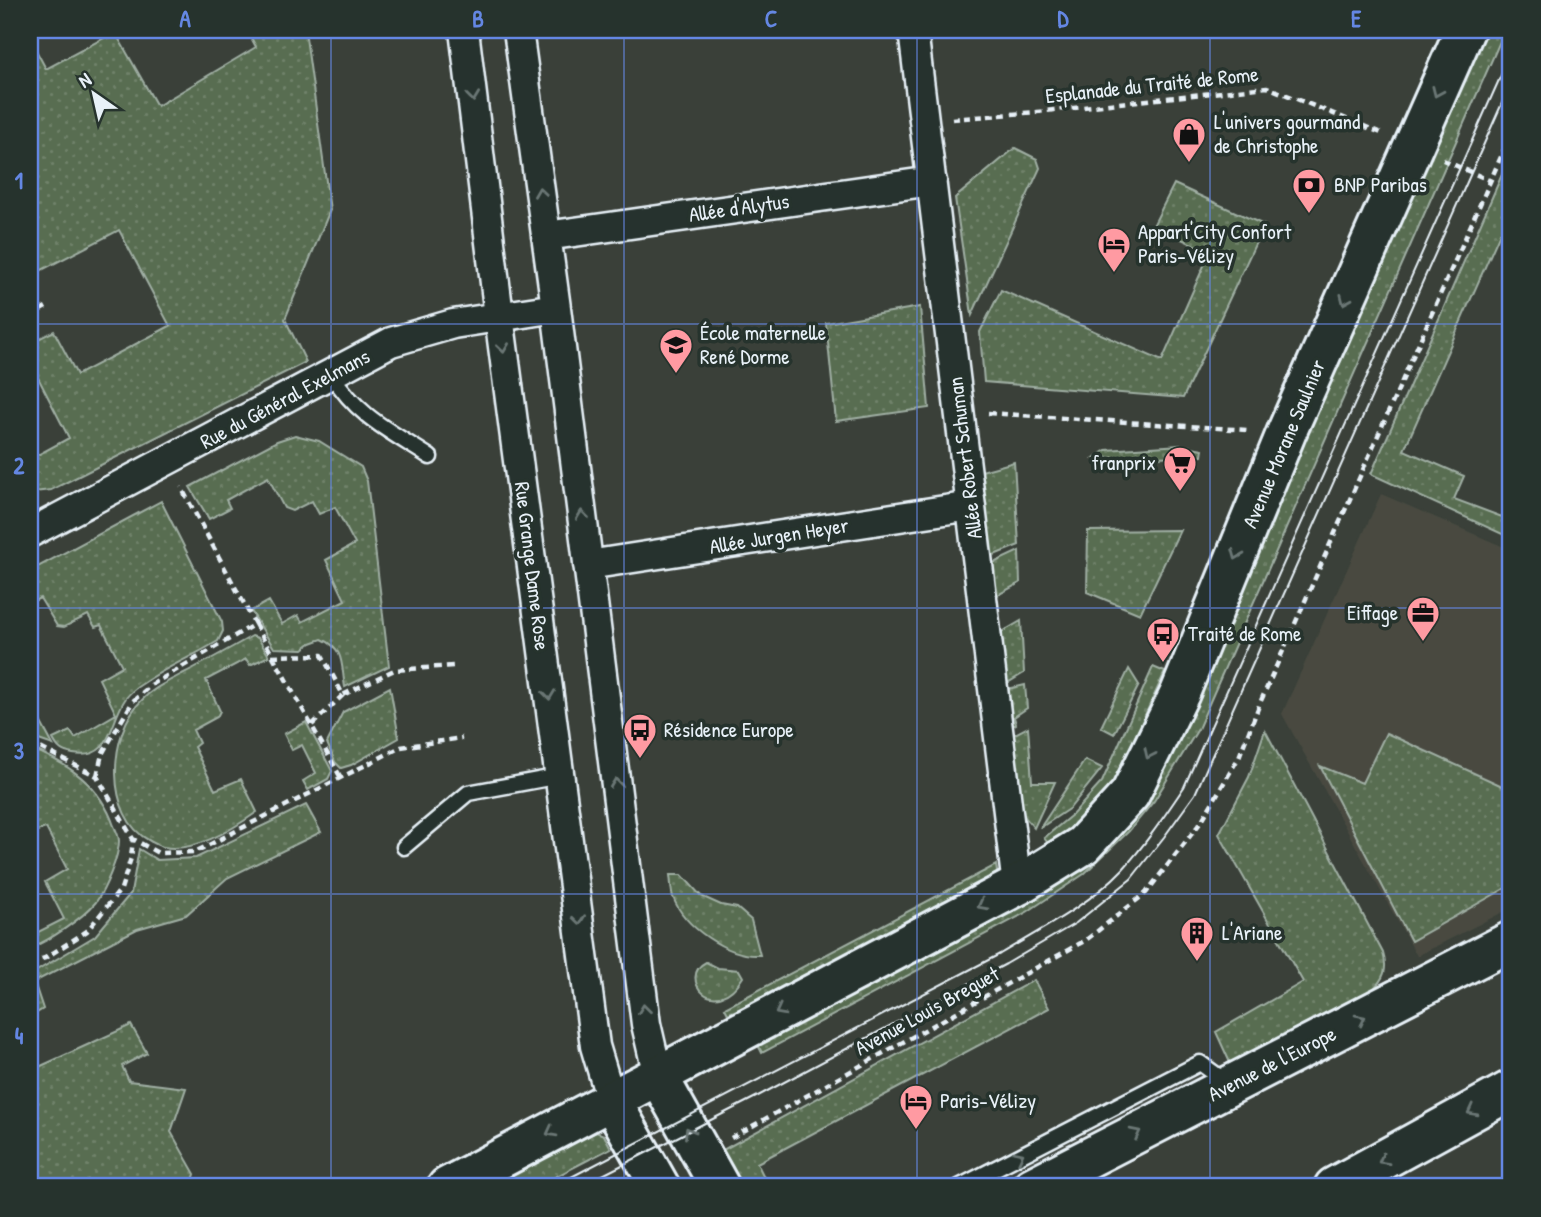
<svg xmlns="http://www.w3.org/2000/svg" width="1541" height="1217" font-family="'Patrick Hand',sans-serif">
	<defs>
		<pattern id="grass-dots" width="8" height="8" patternUnits="userSpaceOnUse" patternTransform="scale(1.75)"><rect width="8" height="8" fill="#586d51"/><path d="M2 2h.1M6 6h.1" fill="none" stroke="#70826b" stroke-width="1.8" stroke-linecap="round"/></pattern>
	</defs>
	<rect width="100%" height="100%" fill="#3a4039"/>
	<filter id="ink" filterUnits="userSpaceOnUse"><feTurbulence type="fractalNoise" baseFrequency=".0143" numOctaves="2"/><feDisplacementMap in="SourceGraphic" scale="14" xChannelSelector="R" yChannelSelector="G"/><feConvolveMatrix kernelMatrix="1 2 1 2 8 2 1 2 1" color-interpolation-filters="sRGB"/></filter>
	<g filter="url(#ink)">
		<path fill="#484a41" d="M1381 494 1511 550V908L1417 956 1282 714Z"/>
		<path fill="url(#grass-dots)" stroke="#a0afa4" stroke-width="2" d="M247 30H305L330 210 285 319 306 362 51 490 34 492 30 489V459L69 438 30 362V343L54 331 77 375 170 326 119 230 40 271 30 251V39L46 69 115 32 157 106 256 47Z
			M1478 30H1505L1198 729 1154 801 1129 831 1084 874 1027 912 762 1053 758 1045 1091 845Z
			M1015 148 1037 159 1040 168 972 315 955 198Z
			M1511 154V218L1504 234 1500 233 1404 450 1464 476 1454 499 1502 517 1511 495V538L1371 474Z
			M1174 184 1264 225 1183 398 984 382 980 332 1001 290 1162 361 1210 252 1153 226Z
			M920 307 929 408 836 421 826 323Z
			M295 435 319 441 361 467 367 481 389 666 345 687C341 665 345 649 322 639L311 643 303 649 274 648 251 611 269 601 282 624 298 615 302 622 345 600 326 560 355 544 335 507 319 514 312 501 292 511 284 508 268 477 226 500 230 508 209 519 190 487 277 441Z
			M1181 445 1203 449 1202 456 1094 458 1106 450Z
			M1014 462 1019 545 989 557 978 472Z
			M161 501 222 622 223 631 218 641C194 656 166 667 142 684 137 687 130 693 126 698 109 722 113 761 73 754 62 752 58 749 53 739L70 731 75 738 116 714 99 679 122 666 101 625 95 627 88 615 64 627 57 626 40 598 30 603V571Z
			M1180 530 1140 614 1087 592 1088 531Z
			M1019 551 1020 583 994 597 989 565Z
			M1021 621 1024 673 1004 685 997 635Z
			M252 636 258 638 269 656 250 665 246 659 206 680 220 711 217 717 193 730 199 743 194 747 215 790 241 779 257 812C233 829 195 853 164 847 160 847 154 843 150 841 104 817 108 732 142 700 153 688 168 682 182 674 206 662 229 649 252 636Z
			M1153 667 1165 672 1111 789 1091 815 1051 847 1044 838 1073 814 1102 782Z
			M1129 669 1139 685 1114 734 1101 727Z
			M30 685 39 705 33 708 53 745 30 737Z
			M1025 685 1027 708 1014 717 1016 724 1009 728 1004 695 1008 689Z
			M390 687 399 738 351 765 341 768 335 762 327 743 343 712Z
			M306 722 332 771 328 779 308 790 303 781 316 773 302 745 292 750 284 734Z
			M1028 727 1032 782H1055L1034 828 1013 803 1009 737Z
			M1265 730 1383 953C1388 969 1384 979 1372 990L1232 1067 1216 1032 1303 982 1219 834 1249 777Z
			M1386 733 1511 790V885L1411 941 1320 766 1362 783Z
			M30 748C69 764 100 785 114 826 116 830 119 836 119 841 119 857 105 889 96 902 83 918 49 941 30 948V936L64 919 45 882 67 869 46 828 37 831 30 820Z
			M1085 760 1102 768 1070 808 1040 828Z
			M306 805 321 832 227 878 186 915 137 929 34 982 43 1009 30 1017V975L95 936 131 893 139 849 157 860 196 858Z
			M996 865 998 878 793 984 728 1014 725 1008Z
			M670 875H682L701 896 721 905 737 908 751 920 760 955C728 957 684 927 673 897 671 891 671 882 670 875Z
			M706 962 718 968 739 970 743 977C714 1024 677 977 706 962Z
			M1034 980 1049 1008 757 1163 769 1187H741L721 1151Z
			M131 1025 147 1053 122 1066 129 1081 186 1088 171 1132 195 1174 191 1187H30V1071Z
			M596 1132 604 1135 611 1148 536 1187H486Z"/>
		<g fill="none" stroke-linecap="round" stroke-linejoin="round">
			<defs>
				<path id="lane" d="M332 375C358 417 390 431 430 457
					M404 847 468 793 560 776
					M959 1187 1200 1063 1229 1084"/>
				<path id="street" d="M464 30 499 316 595 1046 611 1100
					M518 30 556 308 646 1024 658 1076
					M913 30 1017 886
					M546 236 932 181
					M30 533 391 342 453 324 556 308
					M588 565 971 506"/>
				<path id="secondary" d="M658 1076 720 1187
					M611 1100 660 1187
					M447 1187 1017 886 1083 845 1130 794 1180 693 1287 431 1465 30
					M1032 1187 1511 941"/>
				<path id="highway" d="M1334 1187 1511 1090"/>
			</defs>
			<use href="#lane" stroke="#e8f1f8" stroke-width="19"/>
			<use href="#street" stroke="#e8f1f8" stroke-width="33"/>
			<use href="#secondary" stroke="#e8f1f8" stroke-width="44"/>
			<use href="#highway" stroke="#e8f1f8" stroke-width="44"/>
			<path stroke="#e8f1f8" stroke-width="4.5" stroke-dasharray="7 5" stroke-linecap="butt" d="M952 119 1037 112 1267 87 1381 133
				M1443 160 1491 181
				M30 316 46 307
				M988 413 1248 430
				M255 624 341 778
				M272 656 322 655 343 695 394 670 454 666
				M312 725 343 695
				M30 743 97 776 133 839 158 853 195 852 401 747 462 738
				M97 776 102 754 133 701 151 685 255 624 181 487
				M30 963 45 958 87 931 121 889 131 858 133 839
				M731 1138 1086 940 1146 893 1201 822 1239 757 1260 703 1511 134"/>
			<use href="#lane" stroke="#26332d" stroke-width="14"/>
			<use href="#street" stroke="#26332d" stroke-width="28"/>
			<use href="#secondary" stroke="#26332d" stroke-width="38"/>
			<use href="#highway" stroke="#26332d" stroke-width="38"/>
			<path stroke="#e8f1f8" stroke-width="2" d="M552 1187 1000 954C1042 929 1090 904 1123 869 1146 844 1165 815 1184 787L1511 53
				M579 1187 758 1096 1006 964 1076 923 1131 879 1164 837 1195 794 1511 83"/>
		</g>
		<defs><path id="oneway-chevron" d="M-2-3.5L2.5 0L-2 3.5" fill="none" stroke-width="1.6" stroke-linecap="round" stroke-linejoin="round" transform="scale(1.75)"/></defs>
		<g stroke="#6a7674">
			<use href="#oneway-chevron" transform="translate(1437 92) rotate(114)"/>
			<use href="#oneway-chevron" transform="translate(473 97) rotate(83)"/>
			<use href="#oneway-chevron" transform="translate(540 192) rotate(-98)"/>
			<use href="#oneway-chevron" transform="translate(1345 300) rotate(114)"/>
			<use href="#oneway-chevron" transform="translate(503 348) rotate(82)"/>
			<use href="#oneway-chevron" transform="translate(582 515) rotate(-97)"/>
			<use href="#oneway-chevron" transform="translate(1237 555) rotate(112)"/>
			<use href="#oneway-chevron" transform="translate(549 695) rotate(83)"/>
			<use href="#oneway-chevron" transform="translate(1149 754) rotate(115)"/>
			<use href="#oneway-chevron" transform="translate(616 783) rotate(-97)"/>
			<use href="#oneway-chevron" transform="translate(982 905) rotate(152)"/>
			<use href="#oneway-chevron" transform="translate(579 920) rotate(83)"/>
			<use href="#oneway-chevron" transform="translate(644 1009) rotate(-97)"/>
			<use href="#oneway-chevron" transform="translate(780 1011) rotate(152)"/>
			<use href="#oneway-chevron" transform="translate(1361 1019) rotate(-27)"/>
			<use href="#oneway-chevron" transform="translate(1472 1111) rotate(152)"/>
			<use href="#oneway-chevron" transform="translate(551 1132) rotate(152)"/>
			<use href="#oneway-chevron" transform="translate(689 1132) rotate(-120)"/>
			<use href="#oneway-chevron" transform="translate(1136 1133) rotate(-27)"/>
			<use href="#oneway-chevron" transform="translate(1019 1156) rotate(-27)"/>
			<use href="#oneway-chevron" transform="translate(1383 1160) rotate(151)"/>
		</g>
	</g>
	<path fill="none" stroke="#6487e3" stroke-width="2" stroke-opacity="0.55" d="M331 30V1187M624 30V1187M917 30V1187M1210 30V1187M30 324H1511M30 608H1511M30 894H1511"/>
	<defs>
		<symbol id="shop-pin" viewBox="-11 -11 22 30"><path d="M0 17L-7.5 6A9.5 9.5 0 1 1 7.5 6Z" fill="#ff9aa2" stroke="#26332d"/><path d="M-5-2.5h2.3a2.7 3.5 0 0 1 5.4 0H5L5.5 6h-11ZM-1.5-2.5h3a1.5 2.3 0 0 0-3 0Z" fill="#111"/></symbol>
		<symbol id="bank-pin" viewBox="-11 -11 22 30"><path d="M0 17L-7.5 6A9.5 9.5 0 1 1 7.5 6Z" fill="#ff9aa2" stroke="#26332d"/><path d="M-6-4H6V4H-6ZM0-2.3a2.3 2.3 0 1 0 0 4.6a2.3 2.3 0 1 0 0-4.6Z" fill="#111"/></symbol>
		<symbol id="hotel-pin" viewBox="-11 -11 22 30"><path d="M0 17L-7.5 6A9.5 9.5 0 1 1 7.5 6Z" fill="#ff9aa2" stroke="#26332d"/><path d="M-6-4.5h1.5V1H6V5H4.5V3h-9V5H-6ZM-4 0a1.8 1.8 0 1 1 3.6 0ZM.5 0V-2.5h3Q6-2.5 6 0Z" fill="#111"/></symbol>
		<symbol id="school-pin" viewBox="-11 -11 22 30"><path d="M0 17L-7.5 6A9.5 9.5 0 1 1 7.5 6Z" fill="#ff9aa2" stroke="#26332d"/><path d="M0-5L7-2L0 1L-7-2ZM-4 1L0 2.5L4 1V4Q0 6-4 4Z" fill="#111"/></symbol>
		<symbol id="supermarket-pin" viewBox="-11 -11 22 30"><path d="M0 17L-7.5 6A9.5 9.5 0 1 1 7.5 6Z" fill="#ff9aa2" stroke="#26332d"/><path d="M-6-5.5h2.5l.6 2H6L4.5 2H-2.5L-4.4-4H-6ZM-1.5 3.2a1.3 1.3 0 1 0 .1 0ZM3 3.2a1.3 1.3 0 1 0 .1 0Z" fill="#111"/></symbol>
		<symbol id="office-pin" viewBox="-11 -11 22 30"><path d="M0 17L-7.5 6A9.5 9.5 0 1 1 7.5 6Z" fill="#ff9aa2" stroke="#26332d"/><path d="M-6-3h4V-5.5h4V-3h4V5H-6ZM-1-4.5V-3h2v-1.5ZM-6 0V1H6V0Z" fill="#111"/></symbol>
		<symbol id="bus-pin" viewBox="-11 -11 22 30"><path d="M0 17L-7.5 6A9.5 9.5 0 1 1 7.5 6Z" fill="#ff9aa2" stroke="#26332d"/><path d="M-5-6H5V4H4V6H2V4H-2V6H-4V4H-5ZM-3.5-4V0h7V-4ZM-3.5 1.2v1.5H-2V1.2ZM2 1.2v1.5H3.5V1.2Z" fill="#111"/></symbol>
		<symbol id="building-pin" viewBox="-11 -11 22 30"><path d="M0 17L-7.5 6A9.5 9.5 0 1 1 7.5 6Z" fill="#ff9aa2" stroke="#26332d"/><path d="M-4-6H4V6H1V3H-1V6H-4ZM-2.5-4.3h1.7v1.8h-1.7ZM.8-4.3h1.7v1.8H.8ZM-2.5-1h1.7V.8h-1.7ZM.8-1h1.7V.8H.8Z" fill="#111"/></symbol>
	</defs>
	<g fill-rule="evenodd">
		<use href="#shop-pin" x="1170" y="115" width="38" height="52"/>
		<use href="#bank-pin" x="1290" y="166" width="38" height="52"/>
		<use href="#hotel-pin" x="1095" y="225" width="38" height="52"/>
		<use href="#school-pin" x="657" y="326" width="38" height="52"/>
		<use href="#supermarket-pin" x="1161" y="444" width="38" height="52"/>
		<use href="#office-pin" x="1404" y="594" width="38" height="52"/>
		<use href="#bus-pin" x="1144" y="615" width="38" height="52"/>
		<use href="#bus-pin" x="621" y="711" width="38" height="52"/>
		<use href="#building-pin" x="1178" y="914" width="38" height="52"/>
		<use href="#hotel-pin" x="897" y="1082" width="38" height="52"/>
	</g>
	<g text-anchor="middle" stroke-width="7" stroke-linejoin="round" paint-order="stroke">
		<g font-size="21" fill="#e8f1f8" stroke="#26332d">
			<text transform="translate(1152 85) rotate(-6)" y="7">Esplanade du Traité de Rome</text>
			<text transform="translate(739 208) rotate(-8)" y="7">Allée d'Alytus</text>
			<text transform="translate(285 399) rotate(-28)" y="7">Rue du Général Exelmans</text>
			<text transform="translate(1284 444) rotate(-67)" y="7">Avenue Morane Saulnier</text>
			<text transform="translate(965 458) rotate(-97)" y="7">Allée Robert Schuman</text>
			<text transform="translate(779 536) rotate(-9)" y="7">Allée Jurgen Heyer</text>
			<text transform="translate(532 566) rotate(83)" y="7">Rue Grange Dame Rose</text>
			<text transform="translate(927 1011) rotate(-29)" y="7">Avenue Louis Breguet</text>
			<text transform="translate(1272 1064) rotate(-27)" y="7">Avenue de l'Europe</text>
		</g>
		<g font-size="21" fill="#e8f1f8" stroke="#26332d" text-anchor="start">
			<text x="1214" y="129">L'univers gourmand<tspan x="1214" dy="24">de Christophe</tspan></text>
			<text x="1334" y="192">BNP Paribas</text>
			<text x="1138" y="239">Appart'City Confort<tspan x="1138" dy="24">Paris-Vélizy</tspan></text>
			<text x="700" y="340">École maternelle<tspan x="700" dy="24">René Dorme</tspan></text>
			<text x="1156" y="470" text-anchor="end">franprix</text>
			<text x="1398" y="620" text-anchor="end">Eiffage</text>
			<text x="1188" y="641">Traité de Rome</text>
			<text x="664" y="737">Résidence Europe</text>
			<text x="1222" y="940">L'Ariane</text>
			<text x="940" y="1108">Paris-Vélizy</text>
		</g>
	</g>
	<rect width="1541" height="1217" fill="none" stroke="#26332d" stroke-width="77"/>
	<g transform="translate(94 94) rotate(326)" stroke="#26332d" stroke-width="5" paint-order="stroke">
	<path d="M0-5L12 26L0 18L-12 26Z" fill="#e8f1f8"/>
	<text y="-10" font-size="19" font-weight="bold" text-anchor="middle" fill="#e8f1f8">N</text>
	</g>
	<rect x="38" y="38" width="1464" height="1140" fill="none" stroke="#6487e3" stroke-width="2.5"/>
	<g font-size="23" text-anchor="middle" font-weight="bold" fill="#6487e3">
		<text x="185" y="27">A</text>
		<text x="478" y="27">B</text>
		<text x="771" y="27">C</text>
		<text x="1063" y="27">D</text>
		<text x="1356" y="27">E</text>
		<text x="19" y="189">1</text>
		<text x="19" y="474">2</text>
		<text x="19" y="759">3</text>
		<text x="19" y="1044">4</text>
	</g>
</svg>
